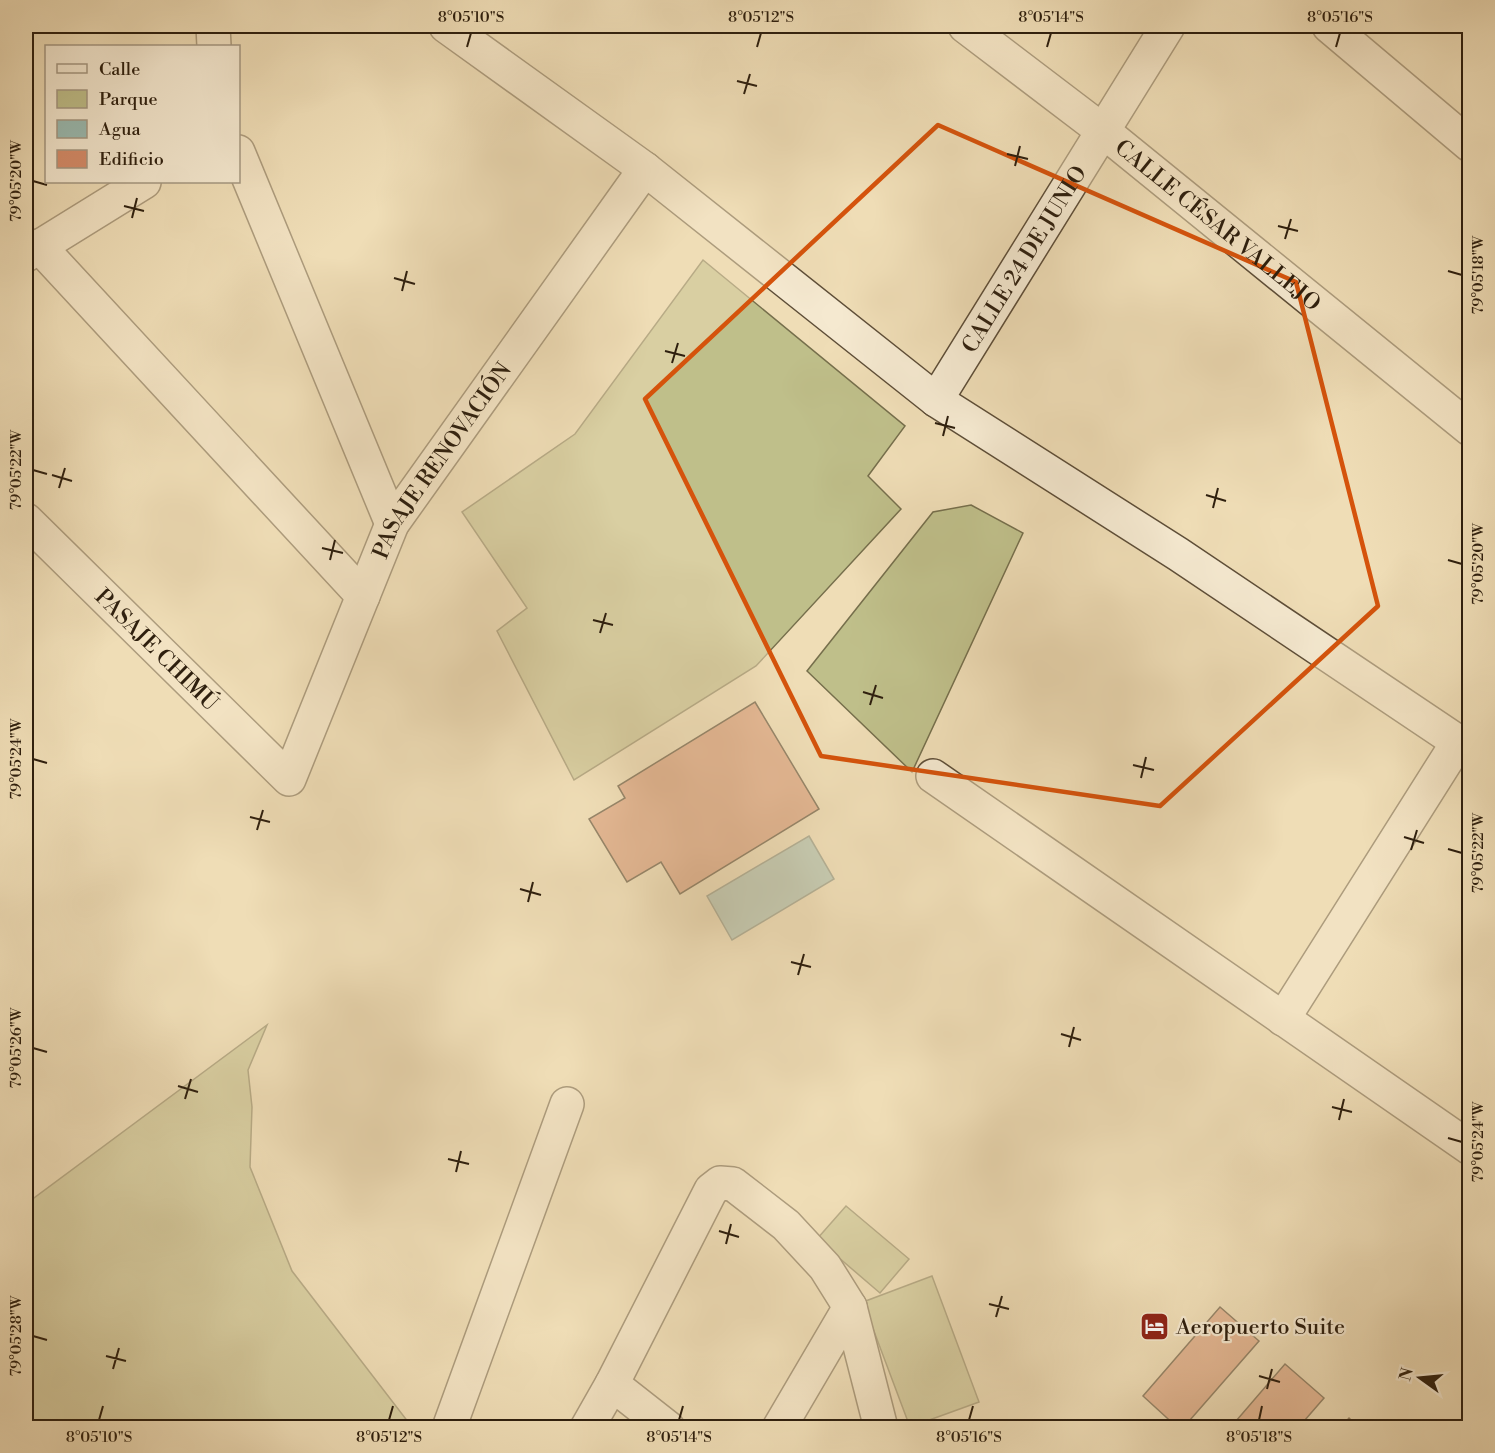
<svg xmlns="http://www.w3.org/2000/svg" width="1495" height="1453" font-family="'Libre Bodoni',serif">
	<rect width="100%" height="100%" fill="#efddb6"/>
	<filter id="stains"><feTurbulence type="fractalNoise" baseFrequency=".00333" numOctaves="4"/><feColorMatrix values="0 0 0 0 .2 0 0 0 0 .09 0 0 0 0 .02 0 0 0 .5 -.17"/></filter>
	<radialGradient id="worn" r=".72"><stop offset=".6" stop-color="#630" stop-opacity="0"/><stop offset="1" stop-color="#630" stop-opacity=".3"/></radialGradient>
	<path fill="#bfbf8a" stroke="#766f4c" stroke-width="1.5" d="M703 260 905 426 868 476 901 509 756 666 574 780 497 631 527 608 462 512 575 434Z
		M971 505 1023 533 912 772 807 671 933 512Z
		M267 1025 248 1070 252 1107 250 1167 292 1271 412 1427H26V1204Z
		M846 1206 909 1259 880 1293 817 1239Z
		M932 1276 979 1402 910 1427 863 1302Z"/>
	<path fill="#9abbb2" stroke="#6f7d70" stroke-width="1.5" d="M809 836 834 879 732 940 707 896Z"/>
	<path fill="#d78d6b" stroke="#2e1f0e" stroke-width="1.5" d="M755 702 819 809 680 894 661 862 627 882 589 819 625 798 618 786Z
		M1220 1307 1259 1341 1183 1428H1178L1143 1396Z
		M1285 1364 1324 1398 1298 1428H1230Z
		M1349 1418 1359 1428H1340Z"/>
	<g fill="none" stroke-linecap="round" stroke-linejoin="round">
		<defs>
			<g id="minor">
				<path d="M213 26 214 46"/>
				<path d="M446 26 645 169 936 400 1178 554 1470 750"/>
				<path id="s1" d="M965 26 1103 131 1470 429"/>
				<path d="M1329 26 1470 145"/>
				<path d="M238 152 392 524"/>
				<path d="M39 246 363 596"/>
				<path d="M26 255 144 182"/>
				<path id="s2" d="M936 400 1168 26"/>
				<path id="s3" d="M26 520 289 779 392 524 645 169"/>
				<path d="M933 776 1470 1148"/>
				<path d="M1283 1019 1458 742"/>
				<path d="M612 1384 668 1428"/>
				<path d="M449 1428 567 1104"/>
				<path d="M587 1428 612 1384 711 1190 720 1183 733 1184 786 1225 825 1267 850 1307 881 1428"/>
				<path d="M779 1428 850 1307"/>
			</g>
		</defs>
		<use href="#minor" stroke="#5e4e38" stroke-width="36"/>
		<use href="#minor" stroke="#f5e9d0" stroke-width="33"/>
	</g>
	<path d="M0 0H1495V1453H0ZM938 125 1296 282 1378 606 1160 806 821 756 645 399Z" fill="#efddb6" fill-opacity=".55" fill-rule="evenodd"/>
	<path fill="none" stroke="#d5530c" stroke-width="4.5" stroke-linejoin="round" d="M938 125 1296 282 1378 606 1160 806 821 756 645 399Z"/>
	<path fill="none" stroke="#2e1f0e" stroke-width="2" d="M467 47 471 33M757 47 761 33M1047 47 1051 33M1336 47 1340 33M737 81 757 86M744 94 750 74M1007 154 1028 159M1015 166 1020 146M33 181 47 185M124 206 144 211M132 218 137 198M1278 226 1298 231M1285 239 1291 219M1448 271 1462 275M394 278 415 284M402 291 407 271M665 351 685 356M672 363 678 343M935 423 955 428M943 436 948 416M33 470 47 474M52 475 72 481M59 488 65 468M1206 495 1226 501M1213 508 1218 488M322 548 343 553M330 560 335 540M1448 560 1462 564M593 620 613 625M600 633 606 613M863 692 883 698M870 705 876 685M33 759 47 763M1133 765 1154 770M1141 778 1146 757M250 817 270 822M257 830 263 810M1404 837 1424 843M1448 849 1462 853M1411 850 1417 830M520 889 541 895M528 902 533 882M791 962 811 967M798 975 804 954M1061 1034 1081 1040M1069 1047 1074 1027M33 1048 47 1052M178 1086 198 1092M185 1099 191 1079M1332 1107 1352 1112M1339 1120 1344 1099M1448 1138 1462 1142M448 1159 469 1164M456 1172 461 1151M719 1231 739 1237M726 1244 731 1224M989 1304 1009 1309M996 1317 1002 1296M33 1336 47 1340M106 1356 126 1361M113 1369 119 1348M1259 1376 1280 1382M1267 1389 1272 1369M99 1420 103 1406M389 1420 393 1406M679 1420 683 1406M969 1420 973 1406M1259 1420 1262 1406"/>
	<defs>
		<symbol id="hotel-square" viewBox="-11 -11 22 22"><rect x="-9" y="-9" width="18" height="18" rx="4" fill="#8f2418" stroke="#f5e9d0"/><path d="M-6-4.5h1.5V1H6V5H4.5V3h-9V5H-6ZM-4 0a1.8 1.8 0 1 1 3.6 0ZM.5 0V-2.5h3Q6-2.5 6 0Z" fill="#fff"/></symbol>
	</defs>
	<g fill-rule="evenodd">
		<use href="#hotel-square" x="1138" y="1310" width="33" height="33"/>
	</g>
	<g text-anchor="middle" stroke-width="4.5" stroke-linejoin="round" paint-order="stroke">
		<g font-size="22" fill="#2e1f0e" stroke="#f5e9d0">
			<text dy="8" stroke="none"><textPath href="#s1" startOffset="322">CALLE CÉSAR VALLEJO</textPath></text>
			<text dy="8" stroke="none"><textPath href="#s2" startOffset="166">CALLE 24 DE JUNIO</textPath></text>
			<text dy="8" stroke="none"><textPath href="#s3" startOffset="724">PASAJE RENOVACIÓN</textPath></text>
			<text dy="8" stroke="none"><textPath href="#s3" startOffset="184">PASAJE CHIMÚ</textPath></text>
		</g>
		<g font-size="22" fill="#2e1f0e" stroke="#f5e9d0" text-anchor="start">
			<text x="1176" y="1334">Aeropuerto Suite</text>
		</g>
	</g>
	<rect width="1495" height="1453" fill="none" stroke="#efddb6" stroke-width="66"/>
	<rect x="45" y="45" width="195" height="138" fill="#f5e9d0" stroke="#a59882" stroke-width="1.5"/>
	<rect x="57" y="64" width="30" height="9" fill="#f5e9d0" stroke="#a59882" stroke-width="1.5"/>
	<text x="99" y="75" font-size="18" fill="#2e1f0e">Calle</text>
	<rect x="57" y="90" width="30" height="18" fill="#bfbf8a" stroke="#a59882" stroke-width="1.5"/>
	<text x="99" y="105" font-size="18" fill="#2e1f0e">Parque</text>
	<rect x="57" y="120" width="30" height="18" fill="#9abbb2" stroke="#a59882" stroke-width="1.5"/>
	<text x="99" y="135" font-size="18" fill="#2e1f0e">Agua</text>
	<rect x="57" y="150" width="30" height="18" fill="#d78d6b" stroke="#a59882" stroke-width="1.5"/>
	<text x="99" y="165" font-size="18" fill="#2e1f0e">Edificio</text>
	<g transform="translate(1420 1378) rotate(285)" stroke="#f5e9d0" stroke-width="4.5" paint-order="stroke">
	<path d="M0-4.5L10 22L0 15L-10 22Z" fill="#2e1f0e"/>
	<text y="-9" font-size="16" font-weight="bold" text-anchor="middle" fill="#2e1f0e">N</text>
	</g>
	<rect x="33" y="33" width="1429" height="1387" fill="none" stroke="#2e1f0e" stroke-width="2"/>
	<g font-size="15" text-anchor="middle" fill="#2e1f0e">
		<text x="471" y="22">8°05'10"S</text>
		<text x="761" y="22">8°05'12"S</text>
		<text x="1051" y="22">8°05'14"S</text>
		<text x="1340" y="22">8°05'16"S</text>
		<text transform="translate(16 181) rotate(-90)" y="5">79°05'20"W</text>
		<text transform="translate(1478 275) rotate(-90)" y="5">79°05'18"W</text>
		<text transform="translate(16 470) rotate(-90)" y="5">79°05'22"W</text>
		<text transform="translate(1478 564) rotate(-90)" y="5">79°05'20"W</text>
		<text transform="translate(16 759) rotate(-90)" y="5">79°05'24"W</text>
		<text transform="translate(1478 853) rotate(-90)" y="5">79°05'22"W</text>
		<text transform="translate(16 1048) rotate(-90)" y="5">79°05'26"W</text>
		<text transform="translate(1478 1142) rotate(-90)" y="5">79°05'24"W</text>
		<text transform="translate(16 1336) rotate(-90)" y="5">79°05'28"W</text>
		<text x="99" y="1442">8°05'10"S</text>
		<text x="389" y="1442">8°05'12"S</text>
		<text x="679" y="1442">8°05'14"S</text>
		<text x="969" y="1442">8°05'16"S</text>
		<text x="1259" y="1442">8°05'18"S</text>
	</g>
	<rect width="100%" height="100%" filter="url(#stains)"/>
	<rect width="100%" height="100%" fill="url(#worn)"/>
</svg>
